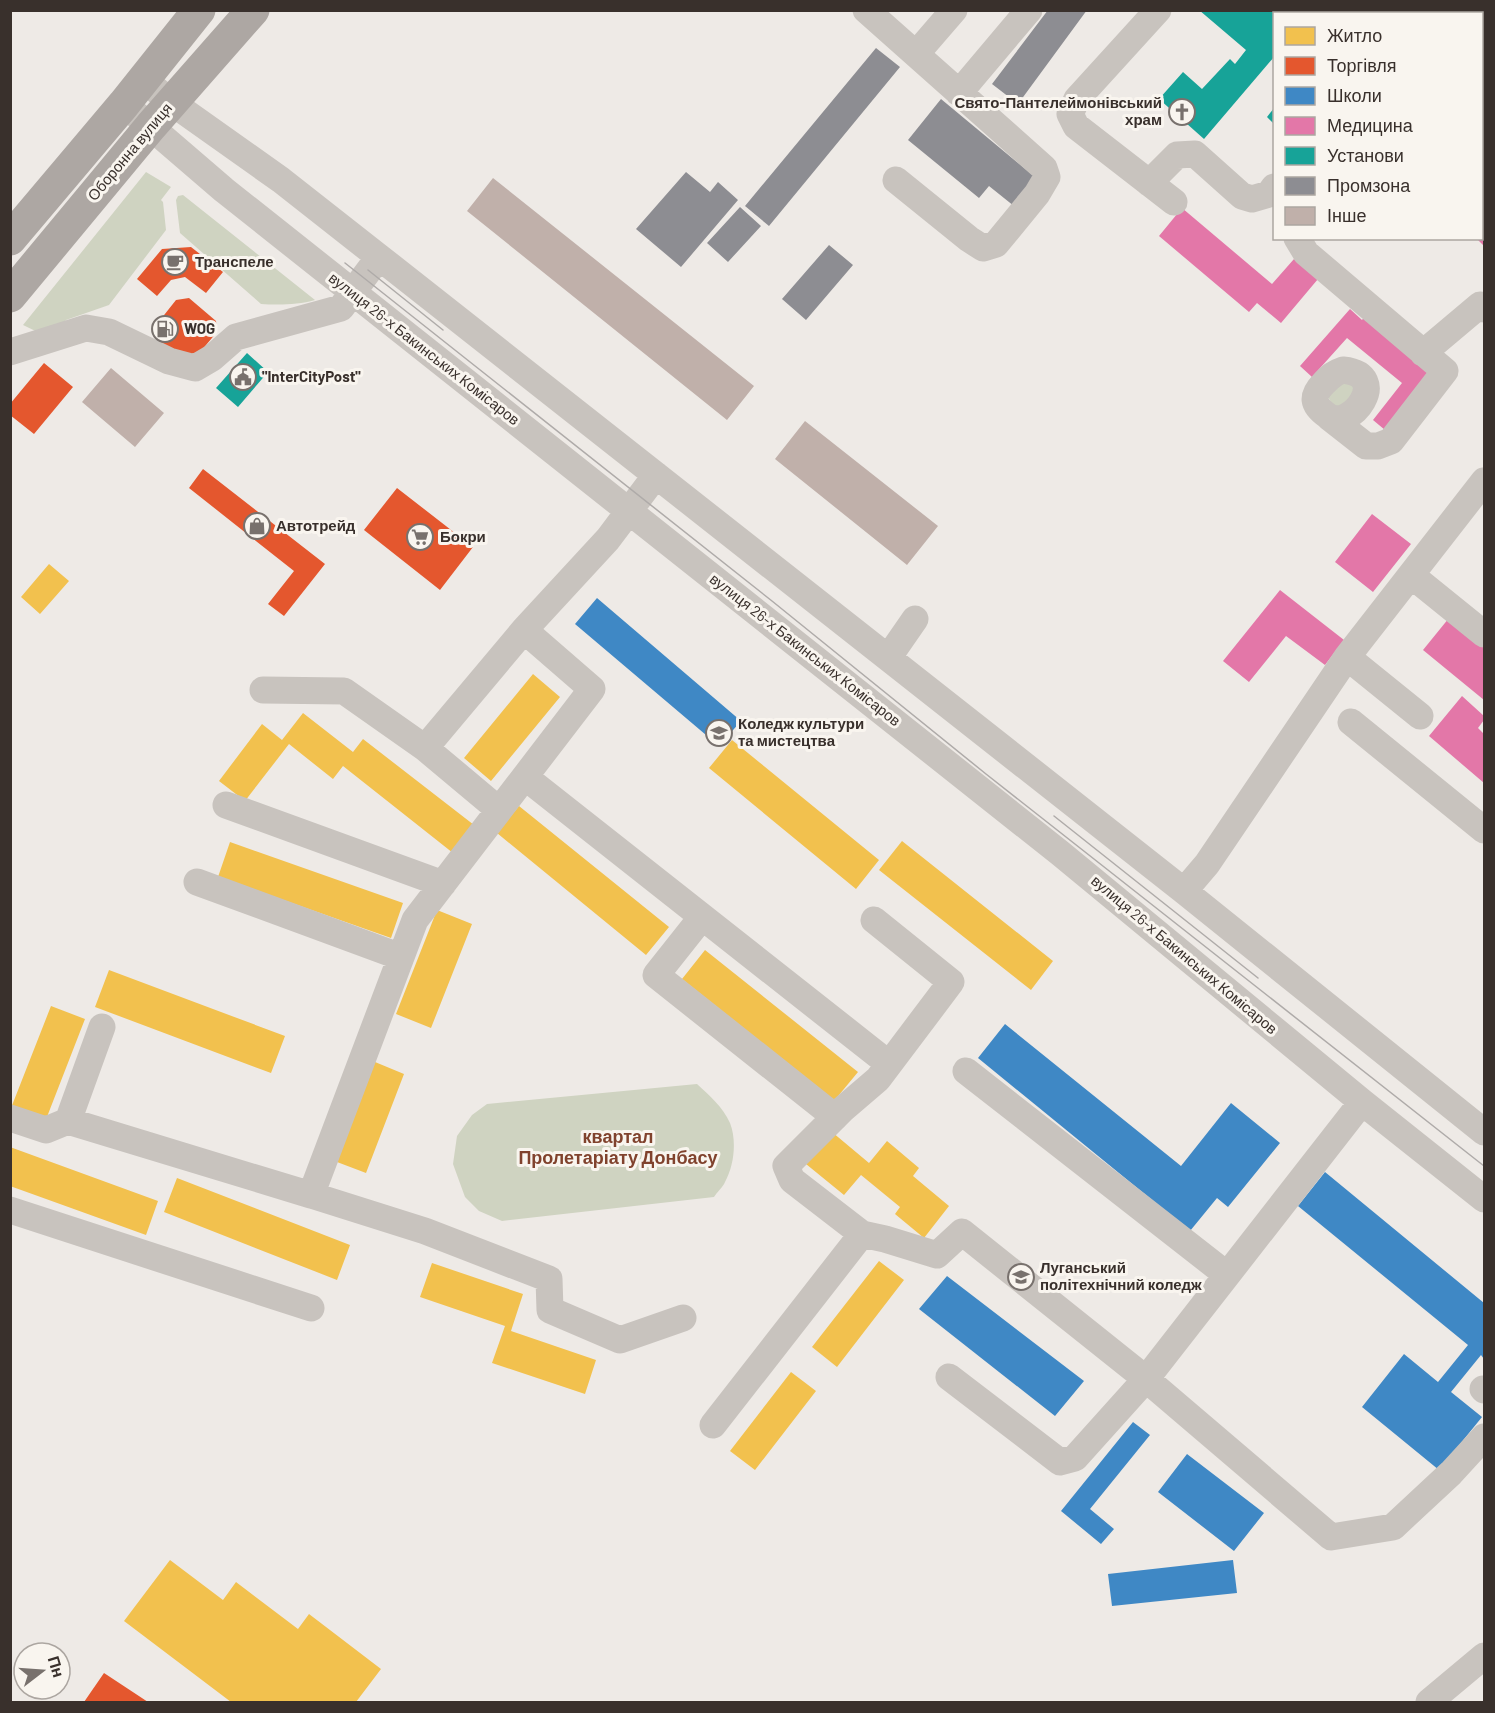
<svg xmlns="http://www.w3.org/2000/svg" width="1495" height="1713" font-family="Barlow,sans-serif">
	<rect width="100%" height="100%" fill="#eeeae6"/>
	<path fill="#cfd3c1" d="M146 172 171 187 161 200 163 202 166 230 109 305 66 320 52 339 23 325Z
		M183 195 315 300C298 305 278 305 261 304L180 233 176 200 178 196Z
		M1334 380 1361 387 1338 413 1324 391Z
		M697 1084C709 1095 723 1107 730 1123 737 1141 734 1166 725 1182 723 1187 717 1192 714 1197L502 1221 479 1211 465 1197 453 1164 457 1136 472 1115 487 1104Z"/>
	<path fill="#f2c14e" d="M49 564 69 581 40 614 21 597Z
		M533 674 560 697 491 781 464 758Z
		M303 713 353 752 363 739 474 825 453 853 343 766 333 779 289 744 245 801 219 781 262 724 282 740Z
		M732 740 879 860 856 889 709 768Z
		M519 806 669 927 646 955 497 833Z
		M902 841 1053 961 1031 990 879 870Z
		M230 842 403 903 391 938 218 877Z
		M437 910 472 924 431 1028 396 1014Z
		M705 950 858 1072 834 1101 682 979Z
		M109 970 285 1036 271 1073 95 1007Z
		M51 1006 85 1019 45 1122 11 1108Z
		M375 1062 404 1074 366 1173 337 1162Z
		M832 1132 869 1163 887 1141 919 1168 913 1176 949 1206 924 1238 895 1214 900 1207 861 1175 844 1195 806 1164Z
		M10 1147 158 1201 146 1235 10 1186Z
		M177 1178 350 1245 337 1280 164 1212Z
		M879 1261 904 1280 837 1367 812 1347Z
		M432 1263 523 1294 511 1331 596 1360 585 1394 492 1363 505 1326 420 1297Z
		M791 1372 816 1391 755 1470 730 1451Z
		M170 1560 223 1600 236 1582 298 1629 309 1614 381 1669 356 1702H231L124 1621Z"/>
	<path fill="#e4572e" d="M191 247 223 272 206 293 185 277 171 280 157 296 137 279 162 249Z
		M189 298 216 321 217 332 191 363H185L155 338 153 329 176 300Z
		M44 363 73 387 34 434 10 415V404Z
		M203 469 325 564 284 616 268 604 294 571 189 488Z
		M397 488 473 547 440 590 364 530Z
		M104 1673 148 1702H84Z"/>
	<path fill="#3f88c5" d="M597 598 741 721 719 746 575 624Z
		M1005 1024 1181 1166 1231 1103 1280 1143 1228 1207 1217 1198 1190 1231 978 1058Z
		M1325 1172 1484 1303V1359L1481 1355 1451 1392 1482 1417 1439 1470 1362 1407 1404 1354 1438 1382 1468 1345 1298 1206Z
		M947 1276 1084 1381 1055 1416 919 1309Z
		M1133 1422 1150 1435 1090 1509 1114 1529 1101 1544 1061 1511Z
		M1187 1454 1264 1513 1234 1551 1158 1492Z
		M1233 1560 1237 1593 1112 1606 1108 1574Z"/>
	<path fill="#e377a8" d="M1482 66 1484 69V134L1482 131Z
		M1482 197 1484 200V246L1476 238H1482Z
		M1182 208 1272 284 1294 259 1318 279 1281 323 1257 303 1249 312 1159 236Z
		M1350 309 1362 320 1368 312 1431 372 1385 430 1373 420 1402 383 1347 338 1312 377 1300 366Z
		M1372 514 1411 544 1373 592 1335 562Z
		M1280 590 1344 640 1325 665 1286 636 1249 682 1223 661Z
		M1449 618 1484 647V700L1423 650Z
		M1462 696 1484 716V720L1478 728 1484 734V783L1429 736Z"/>
	<path fill="#17a398" d="M1199 10H1287L1290 14H1274V57L1204 139 1159 99 1183 72 1202 89 1230 59 1235 64 1246 50Z
		M1274 108V124L1267 117Z
		M247 353 268 372 238 407 216 388Z"/>
	<path fill="#8d8d92" d="M1048 10H1087L1018 104 992 84Z
		M876 48 900 67 769 226 745 206Z
		M941 99 1041 182 1019 210 989 186 979 198 908 140Z
		M686 172 710 192 718 182 738 200 681 267 636 229Z
		M740 207 761 226 728 262 707 243Z
		M829 245 853 265 806 320 782 299Z"/>
	<path fill="#c0b0aa" d="M493 178 754 386 727 420 467 211Z
		M111 368 164 413 135 447 82 402Z
		M805 421 938 526 907 565 775 459Z"/>
	<g fill="none" stroke-linecap="round" stroke-linejoin="round">
		<path stroke="#c8c3be" stroke-width="27" d="M866 10 1044 168 1047 177 1037 194 996 244 983 248 969 239 896 180
			M1158 10 1077 99 1070 114 1076 126 1174 202
			M1291 10 1295 14
			M1423 14 1425 10
			M916 54 954 10
			M144 80 171 102 281 180 379 257 1184 891 1484 1132
			M959 93 1029 10
			M124 104 224 190 1060 853 1362 1102 1484 1199
			M1482 167 1484 170
			M1149 183 1177 155 1195 154 1242 196 1252 199 1269 194 1274 187
			M1297 238 1306 253 1445 371 1391 441 1378 446H1366L1329 417
			M10 352 86 328 109 332 169 361 195 368 212 358 236 337 341 308 379 257
			M1423 353 1480 305 1484 309
			M1343 370C1393 375 1350 432 1328 416 1312 405 1311 396 1324 383 1331 376 1334 373 1343 370Z
			M656 475 608 539 524 630 592 689 415 920 311 1195 425 1231 549 1279 550 1310 620 1340 683 1318
			M1411 575 1484 634
			M1347 657 1420 716
			M888 658 915 619
			M263 690 344 691 425 748 499 810
			M1351 722 1484 830
			M425 748 524 630
			M525 777 889 1064
			M226 805 443 884
			M197 882 401 957
			M1184 891 1207 864 1347 657 1484 481
			M702 917 656 975 835 1117
			M966 1071 1227 1275
			M10 1118 46 1130 68 1121 311 1195
			M68 1121 102 1027
			M10 1210 311 1308
			M862 1234 792 1180 786 1166 843 1109 878 1079 951 982 874 920
			M949 1377 1060 1462 1075 1458 1146 1379 1362 1102
			M1483 1389 1484 1390
			M713 1425 862 1234 885 1239 937 1255 962 1232 1146 1379 1331 1537 1393 1527 1451 1473 1484 1437
			M1429 1702 1484 1656"/>
		<path stroke="#ada7a3" stroke-width="33" d="M10 239 124 104 199 10
			M10 296 151 126 253 10"/>
		<path stroke="#afaba9" stroke-width="1.5" d="M345 263 772 601 986 774 1484 1166
			M368 270 443 330
			M1054 816 1258 978"/>
	</g>
	<defs>
		<symbol id="church-ring" viewBox="-11 -11 22 22"><circle r="9.5" fill="#f9f5ef" stroke="#78716d" stroke-width="1.5"/><path d="M-1.2-6h2.4v3.5h3.3v2.4h-3.3V6h-2.4V-.1h-3.3v-2.4h3.3Z" fill="#78716d"/></symbol>
		<symbol id="cafe-ring" viewBox="-11 -11 22 22"><circle r="9.5" fill="#f9f5ef" stroke="#78716d" stroke-width="1.5"/><path d="M-5.5-4.5H6V0H3Q3 3.5 0 3.5H-2.5Q-5.5 3.5-5.5 0ZM3-3.2v2h1.7v-2ZM-6 4.5H4V6H-6Z" fill="#78716d"/></symbol>
		<symbol id="fuel-ring" viewBox="-11 -11 22 22"><circle r="9.5" fill="#f9f5ef" stroke="#78716d" stroke-width="1.5"/><path d="M-5.5-6h7V0h2V4h1.3V-2.5L3-4.5l.8-.8L6-3V5H2.5V1h-1V6h-7ZM-4.2-4.7v3.2H.2V-4.7Z" fill="#78716d"/></symbol>
		<symbol id="civic-ring" viewBox="-11 -11 22 22"><circle r="9.5" fill="#f9f5ef" stroke="#78716d" stroke-width="1.5"/><path d="M-.6-6.5H3V-4.5H.6V-3L4-1V1h2V6H-6V1h2V-1L-.6-3ZM-1.2 2.5V6h2.4V2.5Z" fill="#78716d"/></symbol>
		<symbol id="shop-ring" viewBox="-11 -11 22 22"><circle r="9.5" fill="#f9f5ef" stroke="#78716d" stroke-width="1.5"/><path d="M-5-2.5h2.3a2.7 3.5 0 0 1 5.4 0H5L5.5 6h-11ZM-1.5-2.5h3a1.5 2.3 0 0 0-3 0Z" fill="#78716d"/></symbol>
		<symbol id="supermarket-ring" viewBox="-11 -11 22 22"><circle r="9.5" fill="#f9f5ef" stroke="#78716d" stroke-width="1.5"/><path d="M-6-5.5h2.5l.6 2H6L4.5 2H-2.5L-4.4-4H-6ZM-1.5 3.2a1.3 1.3 0 1 0 .1 0ZM3 3.2a1.3 1.3 0 1 0 .1 0Z" fill="#78716d"/></symbol>
		<symbol id="university-ring" viewBox="-11 -11 22 22"><circle r="9.5" fill="#f9f5ef" stroke="#78716d" stroke-width="1.5"/><path d="M0-5L7-2L0 1L-7-2ZM-4 1L0 2.5L4 1V4Q0 6-4 4Z" fill="#78716d"/></symbol>
	</defs>
	<g fill-rule="evenodd">
		<use href="#church-ring" x="1167" y="97" width="30" height="30"/>
		<use href="#cafe-ring" x="160" y="247" width="30" height="30"/>
		<use href="#fuel-ring" x="150" y="314" width="30" height="30"/>
		<use href="#civic-ring" x="228" y="362" width="30" height="30"/>
		<use href="#shop-ring" x="242" y="511" width="30" height="30"/>
		<use href="#supermarket-ring" x="405" y="522" width="30" height="30"/>
		<use href="#university-ring" x="704" y="718" width="30" height="30"/>
		<use href="#university-ring" x="1006" y="1262" width="30" height="30"/>
	</g>
	<g text-anchor="middle" stroke-width="6" stroke-linejoin="round" paint-order="stroke">
		<g font-size="15" font-weight="bold" fill="#39302c" stroke="#f9f5ef" text-anchor="start">
			<text x="1162" y="108" text-anchor="end">Свято-Пантелеймонівський<tspan x="1162" dy="17">храм</tspan></text>
			<text x="195" y="267">Транспеле</text>
			<text x="184" y="334">WOG</text>
			<text x="262" y="382">"InterCityPost"</text>
			<text x="276" y="531">Автотрейд</text>
			<text x="440" y="542">Бокри</text>
			<text x="738" y="729">Коледж культури<tspan x="738" dy="17">та мистецтва</tspan></text>
			<text x="1040" y="1273">Луганський<tspan x="1040" dy="17">політехнічний коледж</tspan></text>
		</g>
		<g font-size="15" fill="#39302c" stroke="#f9f5ef">
			<text transform="translate(130 152) rotate(-50)" y="5">Оборонна вулиця</text>
			<text transform="translate(424 349) rotate(38)" y="5">вулиця 26-х Бакинських Комісаров</text>
			<text transform="translate(805 650) rotate(38)" y="5">вулиця 26-х Бакинських Комісаров</text>
			<text transform="translate(1184 955) rotate(40)" y="5">вулиця 26-х Бакинських Комісаров</text>
		</g>
		<g font-size="18" font-weight="bold" fill="#80422d" stroke="#f9f5ef">
			<text x="618" y="1143">квартал<tspan x="618" dy="21">Пролетаріату Донбасу</tspan></text>
		</g>
	</g>
	<rect width="1495" height="1713" fill="none" stroke="#39302c" stroke-width="24"/>
	<rect x="1273" y="12" width="210" height="228" fill="#f9f5ef" stroke="#aca6a1" stroke-width="1.5"/>
	<rect x="1285" y="27" width="30" height="18" fill="#f2c14e" stroke="#aca6a1" stroke-width="1.5"/>
	<text x="1327" y="42" font-size="18" fill="#39302c">Житло</text>
	<rect x="1285" y="57" width="30" height="18" fill="#e4572e" stroke="#aca6a1" stroke-width="1.5"/>
	<text x="1327" y="72" font-size="18" fill="#39302c">Торгівля</text>
	<rect x="1285" y="87" width="30" height="18" fill="#3f88c5" stroke="#aca6a1" stroke-width="1.5"/>
	<text x="1327" y="102" font-size="18" fill="#39302c">Школи</text>
	<rect x="1285" y="117" width="30" height="18" fill="#e377a8" stroke="#aca6a1" stroke-width="1.5"/>
	<text x="1327" y="132" font-size="18" fill="#39302c">Медицина</text>
	<rect x="1285" y="147" width="30" height="18" fill="#17a398" stroke="#aca6a1" stroke-width="1.5"/>
	<text x="1327" y="162" font-size="18" fill="#39302c">Установи</text>
	<rect x="1285" y="177" width="30" height="18" fill="#8d8d92" stroke="#aca6a1" stroke-width="1.5"/>
	<text x="1327" y="192" font-size="18" fill="#39302c">Промзона</text>
	<rect x="1285" y="207" width="30" height="18" fill="#c0b0aa" stroke="#aca6a1" stroke-width="1.5"/>
	<text x="1327" y="222" font-size="18" fill="#39302c">Інше</text>
	<g transform="translate(42 1671) rotate(73)"><circle r="28" fill="#f9f5ef" stroke="#aca6a1" stroke-width="1.5"/>
	<path d="M0-4.5L10 22L0 15L-10 22Z" fill="#78716d"/>
	<text y="-9" font-size="16" font-weight="bold" text-anchor="middle" fill="#39302c">Пн</text>
	</g>
</svg>
